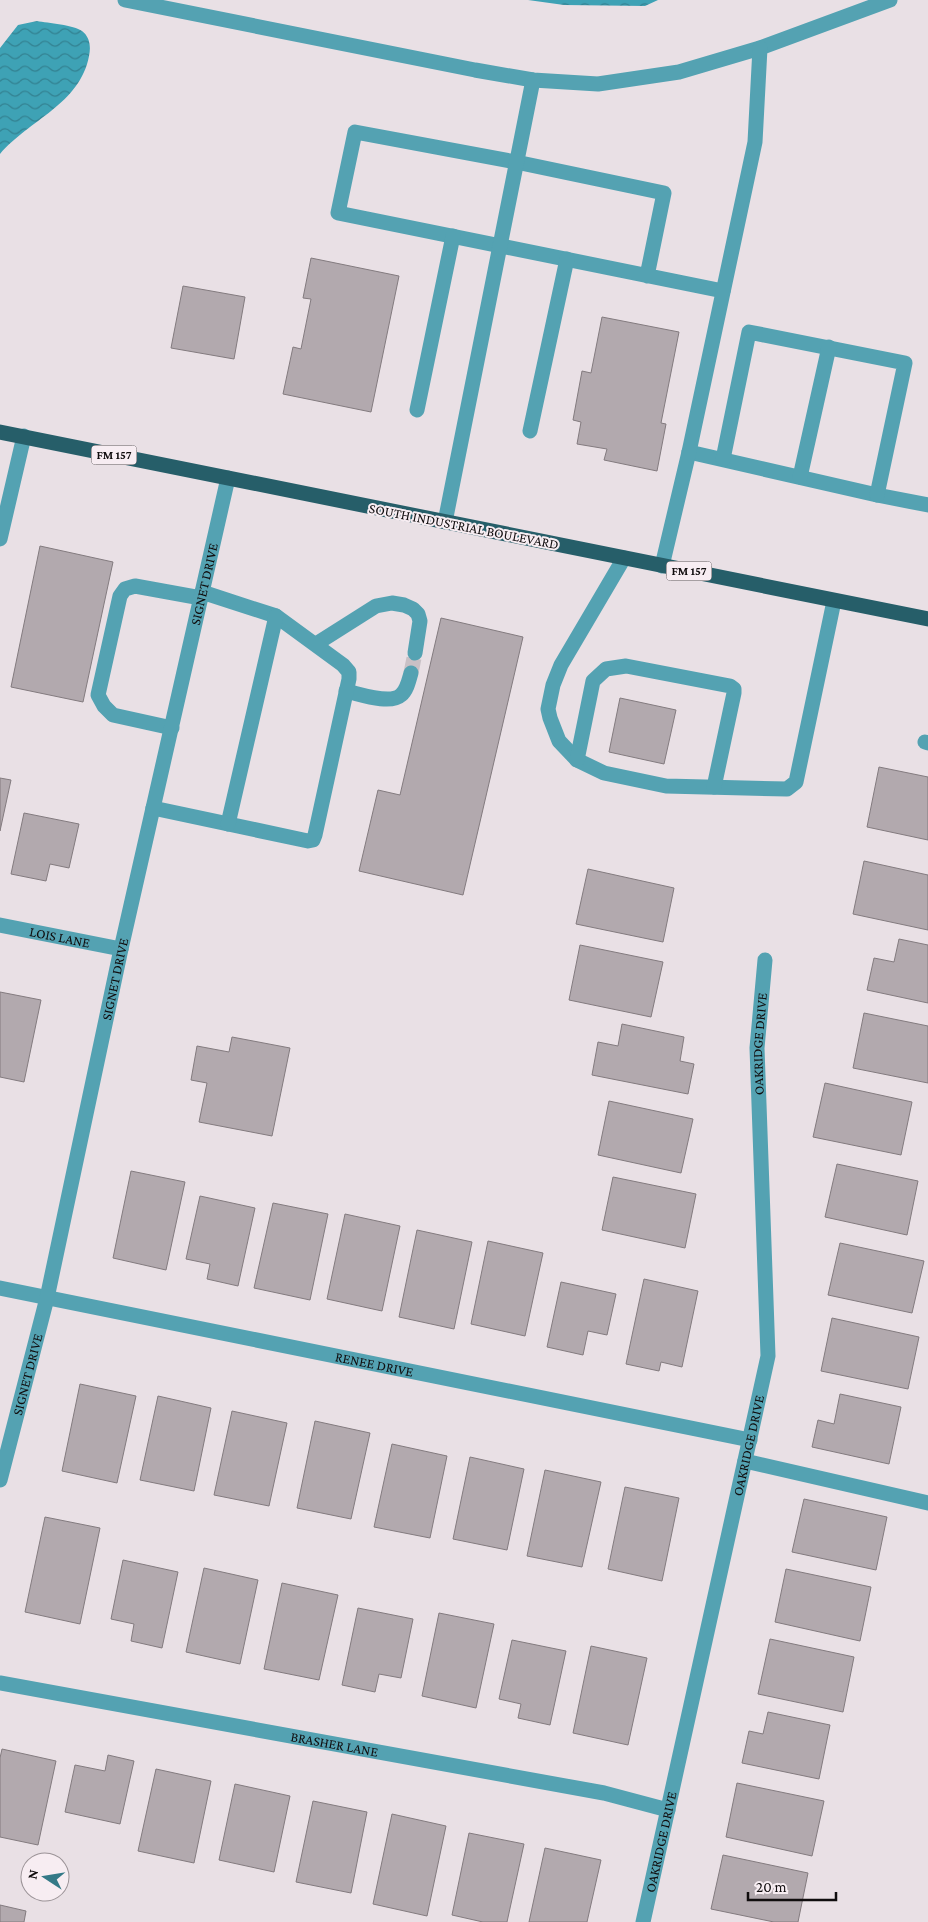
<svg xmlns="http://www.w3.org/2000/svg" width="928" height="1922" font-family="'Crimson Pro',serif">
	<defs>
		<pattern id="water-waves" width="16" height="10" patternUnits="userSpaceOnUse" patternTransform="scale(1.25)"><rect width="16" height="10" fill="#3ea2b5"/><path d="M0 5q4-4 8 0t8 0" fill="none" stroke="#338292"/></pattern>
	</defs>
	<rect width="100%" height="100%" fill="#e9e0e5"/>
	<path fill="url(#water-waves)" d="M528 0H658L645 6 564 5Z
		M37 21C48 23 74 25 82 31 90 37 91 47 89 56 80 104 29 120 0 154V48L18 25Z"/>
	<path fill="#b2a9ae" stroke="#837b7f" d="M311 258 399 276 371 412 283 394 293 347 301 349 311 299 303 298Z
		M183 286 245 297 234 359 171 348Z
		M602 317 679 332 661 423 666 424 657 471 604 460 607 449 577 444 581 422 573 420 582 371 591 373Z
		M40 546 113 562 83 702 11 687Z
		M441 618 523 637 463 895 359 871 378 790 400 795Z
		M620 698 676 710 664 764 609 752Z
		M879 767 928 777V840L867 827Z
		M0 778 11 780 0 831Z
		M24 813 79 824 69 868 50 864 46 881 11 874Z
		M864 861 928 875V930L853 914Z
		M588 869 674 888 663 942 576 924Z
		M899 939 928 945V1003L867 990 874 958 894 962Z
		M580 945 663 962 651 1017 569 1000Z
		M0 992 41 1000 24 1082 0 1077Z
		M864 1013 928 1026V1083L853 1068Z
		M622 1024 684 1037 680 1061 694 1064 688 1094 592 1075 598 1042 618 1046Z
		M232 1037 290 1048 272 1136 199 1122 207 1083 191 1080 197 1046 229 1052Z
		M825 1083 912 1102 901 1155 813 1137Z
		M609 1101 693 1119 681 1173 598 1155Z
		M837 1164 918 1181 907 1235 825 1217Z
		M131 1171 185 1182 166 1270 113 1258Z
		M613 1177 696 1194 685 1248 602 1230Z
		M200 1196 255 1208 238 1286 207 1279 210 1264 186 1259Z
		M273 1203 328 1214 310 1300 254 1288Z
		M345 1214 400 1226 382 1311 327 1299Z
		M417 1230 472 1242 454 1329 399 1317Z
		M488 1241 543 1253 525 1336 471 1324Z
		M840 1243 924 1261 912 1313 828 1295Z
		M644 1279 698 1291 682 1367 661 1362 659 1371 626 1364Z
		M561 1282 616 1294 607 1335 588 1331 583 1355 547 1347Z
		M832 1318 919 1337 908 1389 821 1371Z
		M80 1384 136 1396 117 1483 62 1471Z
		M840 1394 901 1407 889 1464 812 1447 818 1420 834 1424Z
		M158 1396 211 1408 194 1491 140 1480Z
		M232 1411 287 1423 269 1506 214 1495Z
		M315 1421 370 1433 351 1519 297 1508Z
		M392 1444 447 1456 430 1538 374 1527Z
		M470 1457 524 1469 507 1550 453 1539Z
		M545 1470 601 1482 582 1567 527 1556Z
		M625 1487 679 1498 662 1581 608 1569Z
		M804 1499 887 1517 876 1570 792 1552Z
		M45 1517 100 1528 80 1624 25 1612Z
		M123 1560 178 1572 162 1648 131 1641 134 1624 111 1619Z
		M204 1568 258 1580 240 1664 186 1652Z
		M786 1569 871 1587 860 1641 775 1622Z
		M282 1583 338 1595 319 1680 264 1669Z
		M358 1608 413 1619 401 1678 379 1674 375 1692 342 1685Z
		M439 1613 494 1624 476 1708 422 1696Z
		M770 1639 854 1657 843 1712 758 1694Z
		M512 1640 566 1651 550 1725 518 1718 521 1704 499 1699Z
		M591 1646 647 1658 628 1745 573 1733Z
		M768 1712 830 1725 819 1779 742 1763 749 1731 763 1734Z
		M2 1749 56 1761 38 1845 0 1837V1758Z
		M108 1755 134 1761 120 1824 65 1812 75 1765 105 1771Z
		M156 1769 211 1781 194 1863 138 1851Z
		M737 1783 824 1801 812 1856 726 1837Z
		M235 1784 290 1796 274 1872 219 1860Z
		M313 1801 367 1812 351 1893 296 1882Z
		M392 1814 446 1826 427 1916 373 1904Z
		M469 1833 524 1844 507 1922H483L452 1915Z
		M545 1848 601 1860 587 1922H529Z
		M723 1855 808 1873 798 1922H774L711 1909Z
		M0 1905 26 1911 24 1922H0Z"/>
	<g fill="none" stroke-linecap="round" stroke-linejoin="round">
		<path stroke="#c8c0c5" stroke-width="15" stroke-dasharray="15 8" stroke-linecap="butt" d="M411 673 415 653"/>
		<g stroke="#54a2b2" stroke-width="15">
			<path d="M125 0 475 70 533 80 598 84 679 72 760 48 890 0"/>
			<path d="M647 276 664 193 516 162 355 132 338 213 723 291"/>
			<path d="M417 410 453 236"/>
			<path d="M530 431 567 259"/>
			<path d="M689 452 877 495 928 505"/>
			<path d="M723 459 749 332 905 363 877 495"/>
			<path d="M800 477 829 347"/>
			<path d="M445 522 533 80"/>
			<path d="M0 539 24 436"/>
			<path d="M624 558 561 665 553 685 548 709 550 718 559 741 577 760 604 773 666 786 787 789 796 782 834 601"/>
			<path d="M662 566 689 452 755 142 760 48"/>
			<path d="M316 644 376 606 392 603 404 605 413 609 418 614 420 621 415 653"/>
			<path d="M346 691C360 694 390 705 401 695 407 690 409 680 411 673"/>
			<path d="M172 728 113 715 104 706 98 695 120 596 125 589 135 586 201 598"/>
			<path d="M925 742 928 743"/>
			<path d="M577 760 593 681 606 669 626 666 730 686 734 689V693L714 787"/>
			<path d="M153 808 308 841 313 840 315 835 349 679V672L343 665 276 616 202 592"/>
			<path d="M228 824 276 616"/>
			<path id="s1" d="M0 925 121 949"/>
			<path id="s2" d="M0 1288 750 1440"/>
			<path d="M745 1461 928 1503"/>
			<path id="s3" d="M0 1480 47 1298 121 949 228 478"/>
			<path id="s4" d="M0 1683 604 1793 668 1810"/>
			<path id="s5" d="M643 1922 768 1356 757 1048 765 960"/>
		</g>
		<path stroke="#265e69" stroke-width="15" d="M0 432 928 619"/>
	</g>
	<g text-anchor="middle" stroke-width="4" stroke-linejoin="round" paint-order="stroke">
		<g fill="#f7edf2" stroke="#555052" stroke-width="1">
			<rect x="91.5" y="445.5" width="45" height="19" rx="4"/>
			<rect x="666.5" y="561.5" width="45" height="19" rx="4"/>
		</g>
		<g font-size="12" font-weight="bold" fill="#100d0e">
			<text x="114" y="459">FM 157</text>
			<text x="689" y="575">FM 157</text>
		</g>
		<g font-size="14" fill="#100d0e" stroke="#f7edf2">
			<text transform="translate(464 526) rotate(11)" y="5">SOUTH INDUSTRIAL BOULEVARD</text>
			<text dy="5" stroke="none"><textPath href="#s3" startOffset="919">SIGNET DRIVE</textPath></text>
			<text dy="5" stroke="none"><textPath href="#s1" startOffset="61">LOIS LANE</textPath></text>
			<text dy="5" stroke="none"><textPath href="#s3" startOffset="514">SIGNET DRIVE</textPath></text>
			<text dy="5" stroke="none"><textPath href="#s5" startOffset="892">OAKRIDGE DRIVE</textPath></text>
			<text dy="5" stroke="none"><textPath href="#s2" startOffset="382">RENEE DRIVE</textPath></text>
			<text dy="5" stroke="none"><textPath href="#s3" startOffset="109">SIGNET DRIVE</textPath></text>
			<text dy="5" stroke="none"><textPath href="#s5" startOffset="488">OAKRIDGE DRIVE</textPath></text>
			<text dy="5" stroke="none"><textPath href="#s4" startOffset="340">BRASHER LANE</textPath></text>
			<text dy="5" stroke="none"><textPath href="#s5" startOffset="82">OAKRIDGE DRIVE</textPath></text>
		</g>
	</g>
	<g transform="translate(45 1877) rotate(282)"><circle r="24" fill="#f7edf2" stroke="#9b9397"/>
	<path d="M0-4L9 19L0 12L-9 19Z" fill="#347987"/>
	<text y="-8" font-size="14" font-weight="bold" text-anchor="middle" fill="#100d0e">N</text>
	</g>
	<path d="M748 1892v8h88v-8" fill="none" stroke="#100d0e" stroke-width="2.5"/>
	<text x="756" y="1892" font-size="15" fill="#100d0e" stroke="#f7edf2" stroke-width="4" paint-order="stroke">20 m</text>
</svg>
